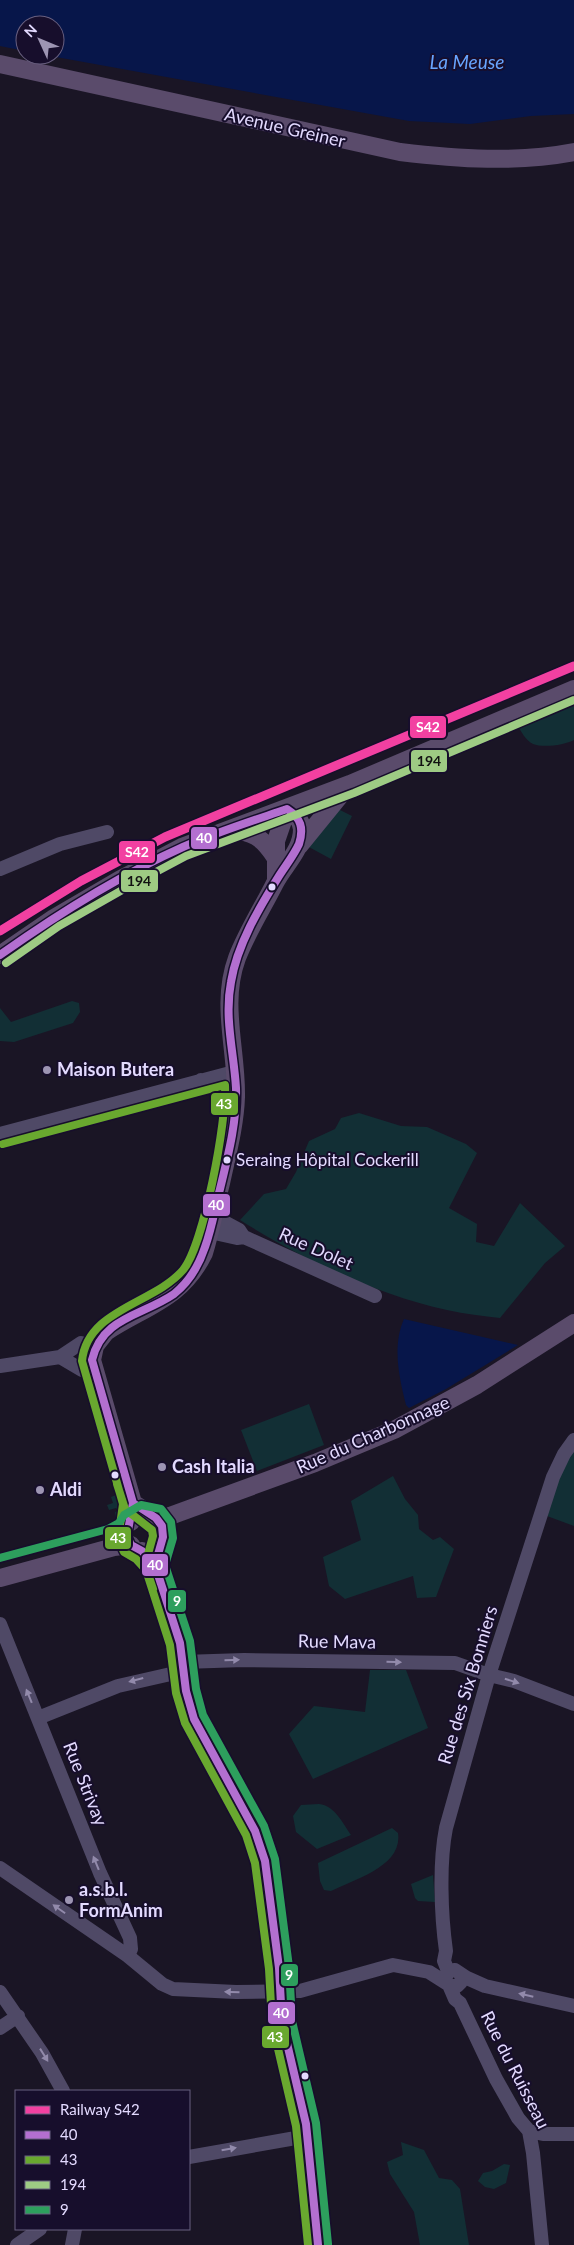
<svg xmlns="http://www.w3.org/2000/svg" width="574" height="2245" font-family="Lato,sans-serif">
	<rect width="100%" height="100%" fill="#1a1525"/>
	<path fill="#122f35" d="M574 701V740C565 745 543 748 533 744 526 741 521 731 517 725Z
		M338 809 352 816 331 859 307 846Z
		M72 1001 79 1003 80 1012 73 1023 14 1042 0 1041V1008L11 1022Z
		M359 1113 401 1126 427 1127 466 1144 477 1153 449 1208 477 1224 476 1242 494 1246 520 1203 565 1246 545 1263 500 1318C483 1316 465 1314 447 1310 377 1295 300 1258 240 1220L264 1194 286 1189 296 1172 309 1141 335 1129 341 1118Z
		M309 1404 324 1445 257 1471 241 1430Z
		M574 1449V1526L547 1516 558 1478Z
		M393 1476 405 1499 418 1515 419 1529 433 1540 440 1537 454 1549 436 1597 417 1598 413 1576 345 1599 329 1586 323 1557 361 1540 351 1501Z
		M116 1495 121 1504 117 1506 120 1516 117 1522 111 1527 109 1522 116 1519 115 1512 118 1511 116 1508 109 1510 107 1505 113 1503 111 1497Z
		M370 1670H406L428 1728 313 1779 289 1734 314 1706 365 1712Z
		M319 1804C335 1806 342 1822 351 1835L317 1849 296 1832 293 1816 301 1805Z
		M392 1828 398 1833C403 1866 355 1879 331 1891L324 1890 320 1881 318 1863Z
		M433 1875 435 1902 418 1901 415 1898 411 1884Z
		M401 2142 424 2150 439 2178 452 2180 460 2189 469 2245H420L414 2212 390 2174 387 2162 403 2155Z
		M504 2164 510 2165 506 2183 494 2189 485 2187 478 2181 483 2173 492 2171Z"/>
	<path fill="#07164a" d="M0 0H574V114L531 116 470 124 409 121 45 55H55V25H25V51L0 46Z
		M404 1319 518 1345 446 1389 409 1408 406 1405C399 1377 392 1346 404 1319Z"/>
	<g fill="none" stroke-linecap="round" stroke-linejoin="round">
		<path stroke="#4f4966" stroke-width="14" d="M0 869 60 844 107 832
			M201 1080C221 1088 225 1085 236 1107
			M0 1134 234 1072
			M213 1216 239 1230 243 1236
			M210 1232 237 1238 244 1237 375 1296
			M60 1357 82 1370H94
			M0 1366 60 1357 81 1343 95 1346
			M0 1624 100 1873 130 1938 131 1949 128 1956
			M183 1662 244 1660 455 1663 489 1675 514 1681 574 1704
			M38 1718 118 1686 184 1671
			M0 1868 128 1956 162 1984 173 1989 236 1992 300 1991 393 1965 429 1972 451 1986H457L461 1982
			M448 1971 444 1961 446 1951C441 1915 439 1863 446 1828L489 1675 553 1477 564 1454 574 1440
			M445 1979 448 1971 455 1970 467 1978 485 1986 574 2006
			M449 1985 455 1999 460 2003 496 2079 518 2118 529 2131 533 2153 542 2245
			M0 1992 42 2053 63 2091
			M0 2028 18 2016
			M529 2131 543 2134H574
			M189 2157 307 2136
			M17 2245 40 2229
			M72 2245 75 2229"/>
		<path stroke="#5a4b6b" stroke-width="18" d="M0 64 400 152C458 159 517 163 574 152
			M229 831C252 830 263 838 275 857
			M299 846 347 787
			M276 881V841L287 809
			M0 955 54 918 119 880 182 847 350 784 574 689
			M133 1503 156 1518 162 1526 163 1537 155 1565 180 1643 188 1701 207 1747 255 1831 265 1861 279 1968 282 2022 306 2124 318 2245
			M159 1520 315 1463 394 1430 477 1385 574 1323
			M131 1522V1510L133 1503 92 1360 95 1346 106 1332C145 1306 181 1300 204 1253 211 1230 215 1207 221 1183 227 1155 235 1126 236 1097 237 1050 220 1004 237 958 247 932 263 907 275 883 284 865 302 851 302 829 301 819 295 814 287 809
			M142 1551 155 1565
			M0 1578 114 1547 131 1545"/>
		<defs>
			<path id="bus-1" d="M0 955C58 914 118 876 183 847 217 832 252 821 287 809 301 818 304 828 299 844 294 855 286 865 279 876 259 908 237 945 231 982 224 1018 234 1053 236 1088 237 1122 228 1156 220 1189 215 1208 212 1228 205 1247 199 1265 189 1282 174 1294 142 1316 102 1317 92 1360L133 1503 127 1536 131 1545 142 1551 155 1565 180 1643 186 1691 194 1719 255 1831 265 1861 279 1968 282 2022 306 2124 318 2245
				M127 1482 133 1503 156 1518 162 1526 163 1537 155 1565 161 1584"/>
			<path id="bus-2" d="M3 1144 225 1085C227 1119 204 1245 183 1270 154 1304 87 1309 82 1361L123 1504 118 1539 124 1552 136 1559 146 1570 170 1645 176 1693 185 1723 246 1835 255 1863 269 1969 272 2023 296 2126 308 2245
				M117 1484 125 1509 152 1530 153 1536 145 1565 153 1589"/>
			<path id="bus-3" d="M6 963 59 926 124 889 186 856 354 793 574 700"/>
			<path id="bus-4" d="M0 1558 108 1529 119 1523 124 1515 141 1505 161 1509 171 1522 173 1538 165 1565 190 1641 196 1689 203 1715 264 1826 275 1859 289 1967 292 2021 316 2123 328 2244"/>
		</defs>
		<use href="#bus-1" stroke="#170e2c" stroke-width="11"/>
		<use href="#bus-2" stroke="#170e2c" stroke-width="11"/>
		<use href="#bus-3" stroke="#170e2c" stroke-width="11"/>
		<use href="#bus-4" stroke="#170e2c" stroke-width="11"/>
		<use href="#bus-1" stroke="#b36fd0" stroke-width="8"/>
		<use href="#bus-2" stroke="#69a82f" stroke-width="8"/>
		<use href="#bus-3" stroke="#9ecb84" stroke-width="8"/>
		<use href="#bus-4" stroke="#2d9f5d" stroke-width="8"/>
		<defs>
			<path id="rail-1" d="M0 931 81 881 165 837 574 666"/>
		</defs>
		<use href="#rail-1" stroke="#170e2c" stroke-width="12"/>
		<use href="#rail-1" stroke="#f240a1" stroke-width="9"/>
	</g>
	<defs><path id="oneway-solid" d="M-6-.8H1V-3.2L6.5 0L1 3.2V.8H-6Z" transform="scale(1.25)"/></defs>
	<g fill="#928aab">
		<use href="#oneway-solid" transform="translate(232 1660) rotate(-1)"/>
		<use href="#oneway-solid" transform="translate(394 1662) rotate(1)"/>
		<use href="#oneway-solid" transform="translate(136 1680) rotate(165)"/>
		<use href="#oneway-solid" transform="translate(512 1681) rotate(17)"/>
		<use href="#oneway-solid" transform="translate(29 1696) rotate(-112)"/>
		<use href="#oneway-solid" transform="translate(96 1863) rotate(-112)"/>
		<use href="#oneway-solid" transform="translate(59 1909) rotate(-145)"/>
		<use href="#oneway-solid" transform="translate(232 1992) rotate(-178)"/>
		<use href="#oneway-solid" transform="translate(526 1995) rotate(-167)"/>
		<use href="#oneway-solid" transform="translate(44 2055) rotate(58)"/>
		<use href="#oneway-solid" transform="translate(229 2149) rotate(-10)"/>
	</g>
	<g fill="#e3daff" stroke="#170e2c" stroke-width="2">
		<circle cx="272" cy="887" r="4.5"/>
		<circle cx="227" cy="1160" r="4.5"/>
		<circle cx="115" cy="1475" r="4.5"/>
		<circle cx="305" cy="2076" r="4.5"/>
	</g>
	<g fill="#9d95b3" stroke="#170e2c" stroke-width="2">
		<circle cx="47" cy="1070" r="5"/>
		<circle cx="162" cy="1467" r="5"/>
		<circle cx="40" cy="1490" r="5"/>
		<circle cx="69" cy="1900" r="5"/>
	</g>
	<g text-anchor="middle" stroke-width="4" stroke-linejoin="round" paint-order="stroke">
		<g font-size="17" fill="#e3daff" stroke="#170e2c" text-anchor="start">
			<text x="236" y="1166">Seraing Hôpital Cockerill</text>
		</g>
		<g font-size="18" fill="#e3daff" stroke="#170e2c">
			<text transform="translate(285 128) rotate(13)" y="6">Avenue Greiner</text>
			<text transform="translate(316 1249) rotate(24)" y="6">Rue Dolet</text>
			<text transform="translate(373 1435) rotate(-24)" y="6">Rue du Charbonnage</text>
			<text transform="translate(337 1642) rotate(1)" y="6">Rue Mava</text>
			<text transform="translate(468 1685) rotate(-73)" y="6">Rue des Six Bonniers</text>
			<text transform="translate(85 1784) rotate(68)" y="6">Rue Strivay</text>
			<text transform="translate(515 2070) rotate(63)" y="6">Rue du Ruisseau</text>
		</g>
		<g font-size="18" font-weight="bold" fill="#e3daff" stroke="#170e2c" text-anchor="start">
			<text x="57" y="1076">Maison Butera</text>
			<text x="172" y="1473">Cash Italia</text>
			<text x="50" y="1496">Aldi</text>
			<text x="79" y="1896">a.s.b.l.<tspan x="79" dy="21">FormAnim</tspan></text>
		</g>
		<g font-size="19" font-style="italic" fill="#68a5ff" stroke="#170e2c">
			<text x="467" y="69">La Meuse</text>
		</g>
	</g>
	<g stroke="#170e2c" stroke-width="2">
		<rect x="409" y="715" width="38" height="24" rx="5" fill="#f240a1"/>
		<rect x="410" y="749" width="38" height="24" rx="5" fill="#9ecb84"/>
		<rect x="190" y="826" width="28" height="24" rx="5" fill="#b36fd0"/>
		<rect x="118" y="840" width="38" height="24" rx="5" fill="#f240a1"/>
		<rect x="120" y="869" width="39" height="24" rx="5" fill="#9ecb84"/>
		<rect x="210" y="1092" width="29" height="24" rx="5" fill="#69a82f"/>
		<rect x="202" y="1193" width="29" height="24" rx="5" fill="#b36fd0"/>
		<rect x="104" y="1526" width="28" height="24" rx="5" fill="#69a82f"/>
		<rect x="141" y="1553" width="28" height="24" rx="5" fill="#b36fd0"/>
		<rect x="167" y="1589" width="20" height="24" rx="5" fill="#2d9f5d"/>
		<rect x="280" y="1963" width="19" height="24" rx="5" fill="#2d9f5d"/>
		<rect x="267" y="2001" width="29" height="24" rx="5" fill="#b36fd0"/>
		<rect x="261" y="2025" width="29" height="24" rx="5" fill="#69a82f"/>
	</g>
	<g font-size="14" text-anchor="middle" font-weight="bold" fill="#fff">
		<text x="428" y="732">S42</text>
		<text x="204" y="843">40</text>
		<text x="137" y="857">S42</text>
		<text x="224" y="1109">43</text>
		<text x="216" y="1210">40</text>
		<text x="118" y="1543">43</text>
		<text x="155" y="1570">40</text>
		<text x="177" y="1606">9</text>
		<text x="289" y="1980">9</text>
		<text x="281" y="2018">40</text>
		<text x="275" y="2042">43</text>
	</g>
	<g font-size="14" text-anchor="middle" font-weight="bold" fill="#111">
		<text x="429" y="766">194</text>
		<text x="139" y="886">194</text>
	</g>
	<rect x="15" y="2090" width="175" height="140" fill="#170e2c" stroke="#696080"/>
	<rect x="25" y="2106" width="25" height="8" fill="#f240a1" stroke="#696080"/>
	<text x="60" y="2115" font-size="15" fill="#e3daff">Railway S42</text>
	<rect x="25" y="2131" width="25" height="8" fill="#b36fd0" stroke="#696080"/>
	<text x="60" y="2140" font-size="15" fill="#e3daff">40</text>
	<rect x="25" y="2156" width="25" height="8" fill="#69a82f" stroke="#696080"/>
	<text x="60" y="2165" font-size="15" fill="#e3daff">43</text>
	<rect x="25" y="2181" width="25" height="8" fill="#9ecb84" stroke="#696080"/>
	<text x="60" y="2190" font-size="15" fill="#e3daff">194</text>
	<rect x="25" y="2206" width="25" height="8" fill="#2d9f5d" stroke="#696080"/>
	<text x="60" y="2215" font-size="15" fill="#e3daff">9</text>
	<g transform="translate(40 40) rotate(314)"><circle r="24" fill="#170e2c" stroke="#696080"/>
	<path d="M0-4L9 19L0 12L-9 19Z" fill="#9d95b3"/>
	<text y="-8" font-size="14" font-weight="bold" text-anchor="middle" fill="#e3daff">N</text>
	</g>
</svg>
